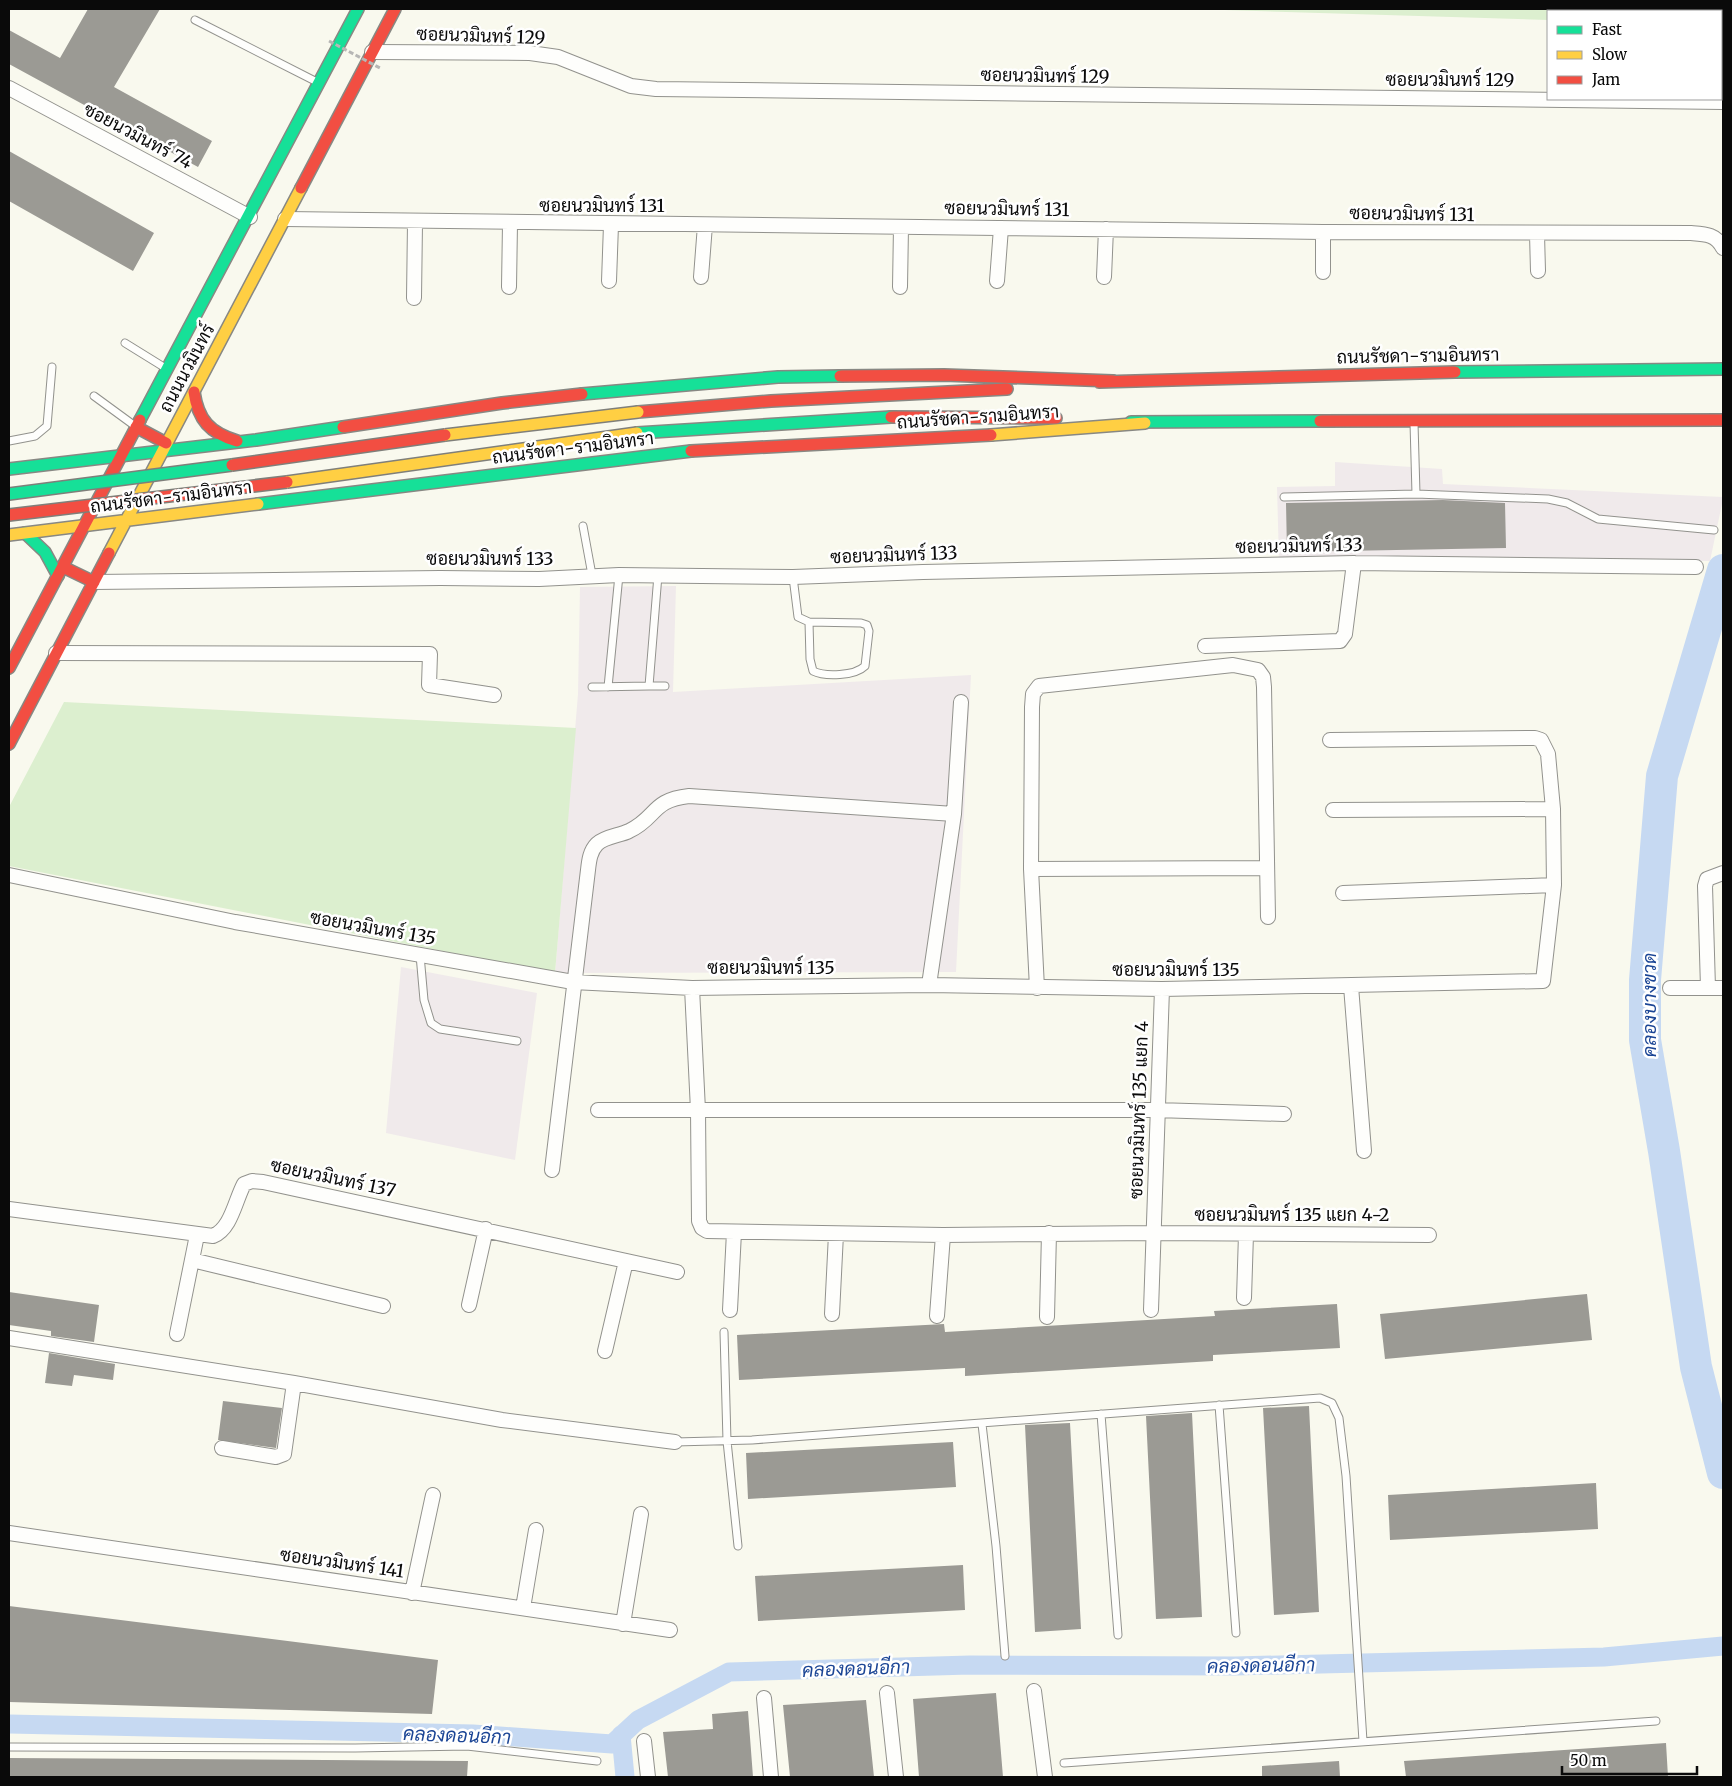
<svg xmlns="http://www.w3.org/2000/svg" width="1732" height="1786" font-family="Merriweather,Sarabun,serif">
	<rect width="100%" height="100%" fill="#f9f9ee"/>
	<path fill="#f0eaeb" d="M1335 462 1442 469 1443 484 1723 497V499L1710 561H1279L1277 487 1335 486Z
		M676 586 673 692 971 675 956 972 555 973 578 694 580 587Z
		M401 967 537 993 515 1160 386 1133Z"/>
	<path fill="#dcefcf" d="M1193 9H1723V25H1721V11H1548V20Z
		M64 702 576 728 555 973 9 866V807Z"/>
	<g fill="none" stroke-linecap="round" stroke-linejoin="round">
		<path stroke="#c6d9f2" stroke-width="19" d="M9 1724 473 1734 612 1744 638 1720 729 1672 970 1665 1235 1666 1604 1657 1723 1646
			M621 1735 625 1777"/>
		<path stroke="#c6d9f2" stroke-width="32" d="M1723 570 1662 776 1645 980V1040L1664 1151 1696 1367 1723 1473"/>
	</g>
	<path fill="#9b9a94" d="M88 9H160L114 87 212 141 198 167 9 64V30L60 58Z
		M9 151 154 233 133 271 9 201Z
		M1443 500 1505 503 1506 548 1287 552 1286 503Z
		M9 1292 99 1305 94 1342 51 1336V1331L9 1325Z
		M1587 1294 1592 1340 1385 1359 1380 1314Z
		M1337 1304 1340 1348 1213 1355V1361L965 1376V1368L739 1380 737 1335 944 1324 945 1332 1215 1316 1214 1311Z
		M49 1353 115 1364 113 1380 74 1375 72 1386 45 1383Z
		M223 1401 282 1408 276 1448 218 1440Z
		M1309 1406 1319 1612 1274 1615 1263 1408Z
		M1192 1413 1202 1617 1156 1619 1146 1416Z
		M1070 1423 1081 1629 1035 1632 1025 1425Z
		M953 1442 956 1487 748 1499 746 1453Z
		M1596 1483 1598 1529 1390 1540 1388 1495Z
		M963 1565 965 1610 758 1621 755 1576Z
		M9 1606 438 1660 432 1714 9 1702Z
		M996 1693 1003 1777H919L913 1699Z
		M866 1700 874 1777H790L783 1705Z
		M748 1711 753 1777H668L663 1732 713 1729 712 1714Z
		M1666 1743 1668 1777H1406L1404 1761Z
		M9 1758 468 1761 467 1777H9Z
		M1339 1761 1340 1777H1262V1766Z"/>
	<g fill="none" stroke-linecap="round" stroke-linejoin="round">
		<defs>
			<path id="lane" d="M195 20 317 82
				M125 343 167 369
				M94 396 135 426
				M1414 423 1416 494 1548 499 1567 503 1598 519 1714 530
				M9 441 35 436 47 426 52 367
				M1284 497 1416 494
				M583 526 592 575
				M658 575 649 686H665
				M793 577 798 617 809 622 861 623 867 625 869 631 865 666C855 676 825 677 813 671L810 659 809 622
				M592 687 649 686
				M608 687 619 575
				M420 955 424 1000 431 1023 440 1029 517 1041
				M724 1332 727 1441 738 1546
				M1219 1405 1236 1633
				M1101 1414 1118 1635
				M982 1424 996 1546 1005 1656
				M675 1442 752 1440 1320 1398 1332 1403 1339 1418 1346 1476 1363 1741
				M9 1747 355 1748 467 1746 597 1761
				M1064 1763 1656 1721"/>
			<path id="street" d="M372 52 530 53 558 57 631 86 656 89 1723 102
				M9 88 250 217
				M285 219 1323 232 1691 233C1705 234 1716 234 1723 248
				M1537 234 1538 271
				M1323 272V232
				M701 277 705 225
				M1104 277 1106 229
				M609 281 611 225
				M997 281 1001 228
				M509 287 510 224
				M900 287 901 227
				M414 298 415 223
				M94 582 440 578 539 579 619 575 793 577 923 572 1354 563 1696 567
				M1205 646 1340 641 1345 634 1354 563
				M56 653 430 654 429 685 494 695
				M1333 810 1553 809
				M1031 869 1266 868
				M9 875 235 922 573 982 692 988 929 985 1162 989 1543 981 1554 885 1553 809 1548 754 1541 740 1535 738 1330 740
				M1343 893 1554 885
				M929 985 954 814 961 702
				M1351 986 1364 1151
				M692 988 698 1110 699 1221 702 1228 707 1231 943 1235 1154 1233 1429 1235
				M1037 988 1031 869 1032 707 1033 694 1039 686 1233 665 1258 670 1263 677 1264 687 1268 917
				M1670 988H1723
				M1708 988 1705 886 1707 879 1723 873
				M598 1110H1156L1284 1114
				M552 1170 588 870C589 861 590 851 597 844 606 836 619 836 629 831 657 818 651 800 689 796L954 814
				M9 1209 213 1236C231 1229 235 1201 244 1184L252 1181 263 1182 677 1272
				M192 1260 383 1306
				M1244 1298 1246 1234
				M469 1305 486 1229
				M730 1310 734 1232
				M1151 1310 1162 989
				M832 1314 836 1234
				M937 1316 943 1235
				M1047 1317 1049 1233
				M177 1334 197 1235
				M9 1338 294 1383 502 1420 675 1442
				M605 1351 626 1261
				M222 1448 276 1457 284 1454 294 1383
				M9 1533 670 1630
				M412 1593 433 1495
				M523 1608 536 1530
				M623 1624 641 1514
				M1034 1691 1045 1777
				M887 1693 896 1777
				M764 1698 771 1777
				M644 1741 648 1777"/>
			<path id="fast" d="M1455 372 1723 369
				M582 394 778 377 840 376
				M140 420 358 9
				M1131 422 1320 421
				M637 433 891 417
				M9 469 256 440 343 427
				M258 504 691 451
				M25 533 45 552 58 576"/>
			<path id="slow" d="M991 435 1145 423
				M9 535 258 504
				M109 553 301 188"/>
			<path id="jam" d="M301 188 395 9
				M840 376 944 375 1113 381
				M1099 382 1455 372
				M194 392C198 420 210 433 237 441
				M638 412 771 401 1007 389
				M891 417 1056 418
				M1320 421 1723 420
				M136 427 166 443
				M343 427 502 403 582 394
				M691 451 991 435
				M63 567 94 582
				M9 668 140 420
				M9 744 109 553"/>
		</defs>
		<use href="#lane" stroke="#92928d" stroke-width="9"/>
		<use href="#street" stroke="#92928d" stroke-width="16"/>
		<use href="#fast" stroke="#888883" stroke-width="14"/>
		<use href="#slow" stroke="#888883" stroke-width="14"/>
		<use href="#jam" stroke="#888883" stroke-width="14"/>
		<use href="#lane" stroke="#fefefc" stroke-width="7"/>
		<use href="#street" stroke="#fefefc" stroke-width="14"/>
		<use href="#fast" stroke="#16e098" stroke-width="11"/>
		<use href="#slow" stroke="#ffcf43" stroke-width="11"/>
		<use href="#jam" stroke="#f24e42" stroke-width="11"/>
		<defs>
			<path id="fast-bridge" d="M9 494 232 465"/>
			<path id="slow-bridge" d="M445 435 638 412
				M287 482 637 433"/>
			<path id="jam-bridge" d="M232 465 445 435
				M9 515 287 482"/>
		</defs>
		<use href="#fast-bridge" stroke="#7f7f7a" stroke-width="14" stroke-linecap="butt"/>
		<use href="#slow-bridge" stroke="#7f7f7a" stroke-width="14" stroke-linecap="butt"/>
		<use href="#jam-bridge" stroke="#7f7f7a" stroke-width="14" stroke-linecap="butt"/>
		<path stroke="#b7b7b5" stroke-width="3" stroke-dasharray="5 2.5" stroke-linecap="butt" d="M329 41 380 68"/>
		<use href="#fast-bridge" stroke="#16e098" stroke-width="11"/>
		<use href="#slow-bridge" stroke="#ffcf43" stroke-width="11"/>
		<use href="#jam-bridge" stroke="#f24e42" stroke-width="11"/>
	</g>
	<g text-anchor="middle" stroke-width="5" stroke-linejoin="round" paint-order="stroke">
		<g font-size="18" fill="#0a0a0a" stroke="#fff">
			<text transform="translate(481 36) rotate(2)" y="6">ซอยนวมินทร์ 129</text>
			<text transform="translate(1045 76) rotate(1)" y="6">ซอยนวมินทร์ 129</text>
			<text x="1450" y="86">ซอยนวมินทร์ 129</text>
			<text transform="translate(138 136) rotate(28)" y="6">ซอยนวมินทร์ 74</text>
			<text x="602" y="212">ซอยนวมินทร์ 131</text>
			<text transform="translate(1007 209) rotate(1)" y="6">ซอยนวมินทร์ 131</text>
			<text transform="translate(1412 214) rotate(1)" y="6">ซอยนวมินทร์ 131</text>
			<text transform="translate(1418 356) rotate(-1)" y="6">ถนนรัชดา-รามอินทรา</text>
			<text transform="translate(187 368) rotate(-62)" y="6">ถนนนวมินทร์</text>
			<text transform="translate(978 417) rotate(-4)" y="6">ถนนรัชดา-รามอินทรา</text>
			<text transform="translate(573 448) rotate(-7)" y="6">ถนนรัชดา-รามอินทรา</text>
			<text transform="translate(171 497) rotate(-7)" y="6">ถนนรัชดา-รามอินทรา</text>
			<text transform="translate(1299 546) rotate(-1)" y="6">ซอยนวมินทร์ 133</text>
			<text transform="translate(894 555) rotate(-2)" y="6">ซอยนวมินทร์ 133</text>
			<text x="490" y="565">ซอยนวมินทร์ 133</text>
			<text transform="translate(373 928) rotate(10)" y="6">ซอยนวมินทร์ 135</text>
			<text x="771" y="974">ซอยนวมินทร์ 135</text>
			<text x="1176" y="976">ซอยนวมินทร์ 135</text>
			<text transform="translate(1139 1110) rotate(-88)" y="6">ซอยนวมินทร์ 135 แยก 4</text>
			<text transform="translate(333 1178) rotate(12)" y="6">ซอยนวมินทร์ 137</text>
			<text x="1292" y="1221">ซอยนวมินทร์ 135 แยก 4-2</text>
			<text transform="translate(342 1563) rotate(8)" y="6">ซอยนวมินทร์ 141</text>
		</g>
		<g font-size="19" font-style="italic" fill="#1b4595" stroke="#fff">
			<text transform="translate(1649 1005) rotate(-90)" y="7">คลองบางขวด</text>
			<text transform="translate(1261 1665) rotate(-1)" y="7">คลองดอนอีกา</text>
			<text transform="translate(856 1668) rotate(-2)" y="7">คลองดอนอีกา</text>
			<text transform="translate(457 1735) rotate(2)" y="7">คลองดอนอีกา</text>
		</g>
	</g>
	<rect width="1732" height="1786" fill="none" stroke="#0a0a0a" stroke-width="20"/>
	<rect x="1547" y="10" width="175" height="90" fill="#ffffff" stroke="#9d9d9d"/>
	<rect x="1557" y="26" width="25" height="8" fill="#16e098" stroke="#9d9d9d"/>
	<text x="1592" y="35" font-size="15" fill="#0a0a0a">Fast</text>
	<rect x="1557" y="51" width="25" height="8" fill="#ffcf43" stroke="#9d9d9d"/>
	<text x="1592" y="60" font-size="15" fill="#0a0a0a">Slow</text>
	<rect x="1557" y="76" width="25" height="8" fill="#f24e42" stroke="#9d9d9d"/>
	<text x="1592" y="85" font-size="15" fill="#0a0a0a">Jam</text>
	<path d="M1562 1766v8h135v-8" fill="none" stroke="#0a0a0a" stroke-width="2.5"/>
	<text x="1570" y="1766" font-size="15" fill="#0a0a0a" stroke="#ffffff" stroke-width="4" paint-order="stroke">50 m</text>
</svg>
